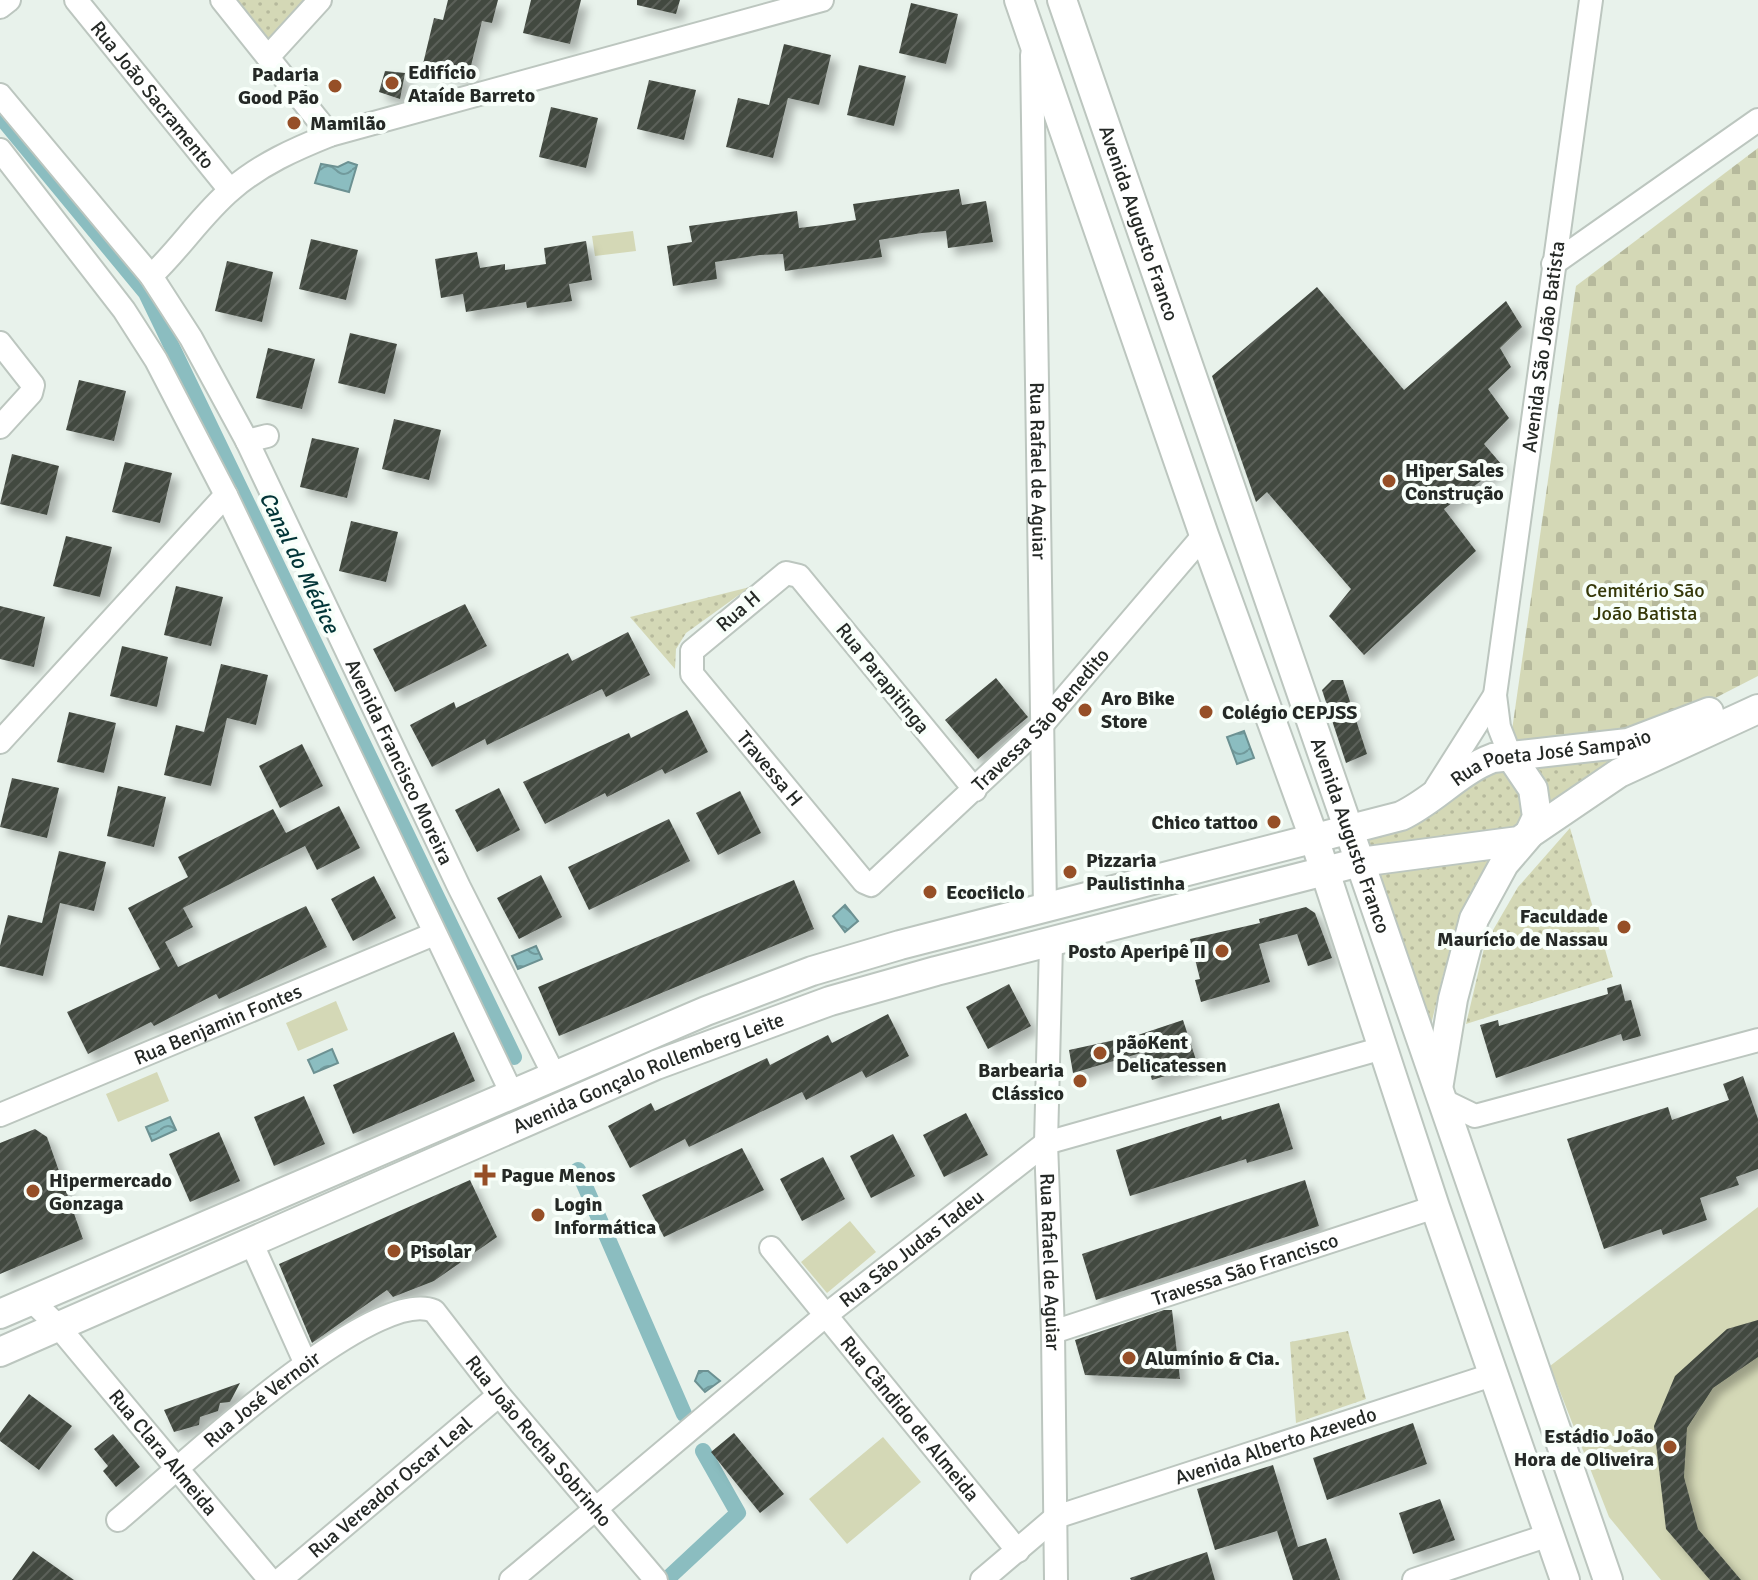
<svg xmlns="http://www.w3.org/2000/svg" width="1758" height="1580" font-family="Signika,sans-serif">
	<defs>
		<pattern id="grass-dots" width="8" height="8" patternUnits="userSpaceOnUse" patternTransform="scale(2)"><rect width="8" height="8" fill="#d4d8b6"/><path d="M2 2h.1M6 6h.1" fill="none" stroke="#b6b99c" stroke-width="1.8" stroke-linecap="round"/></pattern>
		<pattern id="cemetery-stones" width="16" height="16" patternUnits="userSpaceOnUse" patternTransform="scale(2)"><rect width="16" height="16" fill="#d4d8b6"/><path d="M2 7V4a2 2 0 0 1 4 0v3zM10 15v-3a2 2 0 0 1 4 0v3z" fill="#b6b99c"/></pattern>
		<pattern id="water-waves" width="16" height="10" patternUnits="userSpaceOnUse" patternTransform="scale(2)"><rect width="16" height="10" fill="#8bbdc0"/><path d="M0 5q4-4 8 0t8 0" fill="none" stroke="#719a9c"/></pattern>
		<pattern id="building-hatch" width="6" height="6" patternUnits="userSpaceOnUse" patternTransform="scale(2)"><rect width="6" height="6" fill="#434941"/><path d="M-1 1l2-2M0 6l6-6M5 7l2-2" fill="none" stroke="#5c615a"/></pattern>
		<filter id="shadow"><feDropShadow dx="7" dy="7" stdDeviation="4" flood-color="#0004"/></filter>
	</defs>
	<rect width="100%" height="100%" fill="#e8f2eb"/>
	<path fill="url(#grass-dots)" d="M225 0H311L268 57Z
		M750 587 686 633 676 649 675 669 630 617Z
		M1632 751 1546 809 1522 762Z
		M1499 769 1509 772 1528 795 1522 827 1460 833 1373 854 1367 835 1470 778Z
		M1570 828 1613 977 1466 1024 1485 944 1518 887Z
		M1505 853 1470 906 1443 975 1430 1029 1379 872Z
		M1348 1331 1366 1399 1296 1423 1290 1342Z"/>
	<path fill="url(#cemetery-stones)" d="M1758 148V676L1684 714 1629 734 1526 744 1511 737 1576 286Z"/>
	<path fill="#d4d8b6" d="M633 231 636 251 595 256 592 236Z
		M336 1001 348 1030 298 1051 286 1023Z
		M157 1072 169 1101 118 1122 106 1094Z
		M1758 1207V1580H1661L1609 1517 1550 1366Z
		M850 1221 876 1252 827 1293 801 1262Z
		M883 1437 921 1482 847 1544 809 1499Z"/>
	<path fill="url(#water-waves)" stroke="#6c9192" stroke-width="2" d="M348 162 357 165 349 192 315 183 321 164 338 167Z
		M1244 731 1254 758 1237 764 1227 737Z
		M845 905 858 921 845 932 833 916Z
		M536 946 542 959 518 969 512 956Z
		M332 1049 338 1063 314 1073 308 1060Z
		M170 1117 176 1130 152 1141 146 1127Z
		M699 1371H708L720 1381 705 1392 695 1381Z"/>
	<g fill="none" stroke-linecap="round" stroke-linejoin="round">
		<path stroke="#8bbdc0" stroke-width="16" d="M0 116 146 293 514 1057
			M578 1170 684 1414
			M666 1580 738 1513 703 1451"/>
	</g>
	<path fill="url(#building-hatch)" filter="url(#shadow)" d="M448 0H498L492 23 482 21 468 78 422 68 434 18 443 20Z
		M531 0H581L570 44 523 33Z
		M637 0H680L676 14 637 5Z
		M911 3 958 14 946 64 899 53Z
		M784 44 831 55 819 105 788 98 773 158 726 147 738 98 769 105Z
		M859 65 906 76 894 126 847 115Z
		M385 71 405 73 400 99 379 92Z
		M649 80 696 90 684 140 637 129Z
		M551 107 598 118 586 168 539 157Z
		M959 189 962 205 986 201 993 242 948 248 946 231 922 233 879 240 882 257 785 271 783 254 760 255 715 262 717 279 673 286 667 246 692 242 689 226 797 211 799 228 824 225 856 220 853 204Z
		M311 239 358 250 346 300 299 289Z
		M586 241 592 280 569 284 572 301 527 308 526 302 466 312 463 294 441 298 435 259 477 252 480 268 505 264V270L546 264 544 248Z
		M227 261 273 272 262 322 215 311Z
		M1317 287 1404 390 1506 301 1522 327 1500 348 1511 367 1488 389 1509 418 1484 444 1502 465 1444 509 1476 551 1364 655 1329 616 1351 589 1267 492 1256 502 1212 376Z
		M350 333 397 344 385 394 338 383Z
		M268 348 315 359 302 409 256 398Z
		M79 380 126 391 114 441 66 430Z
		M394 419 441 430 429 480 382 469Z
		M312 438 359 448 347 498 300 487Z
		M12 454 59 466 47 515 0 504Z
		M125 462 172 473 160 523 112 512Z
		M351 521 398 532 386 582 339 571Z
		M66 536 112 547 100 597 53 586Z
		M176 586 223 597 211 646 164 635Z
		M465 604 487 646 395 692 373 649Z
		M0 606 45 617 34 667 0 659Z
		M628 632 650 675 606 697 602 689 487 745 485 739 432 767 410 725 454 702 456 708 568 653 572 661Z
		M122 646 168 657 157 707 110 696Z
		M221 664 268 675 256 725 227 718 211 786 164 775 176 725 204 732Z
		M996 678 1028 717 978 759 945 720Z
		M1332 680H1343L1367 754 1346 763 1322 690Z
		M687 710 708 752 665 774 662 769 607 797 605 793 545 824 523 782 629 733 631 738Z
		M69 712 116 723 104 773 57 762Z
		M302 744 323 786 280 808 259 766Z
		M12 778 59 788 47 838 0 827Z
		M118 786 166 797 154 847 107 836Z
		M499 788 520 830 477 852 455 810Z
		M740 791 761 833 718 855 696 813Z
		M339 806 360 848 317 870 305 846 183 908 193 927 165 942 178 967 306 906 327 947 219 999 216 994 154 1026 151 1022 88 1054 67 1012 160 969 128 908 188 877 178 857 273 809 286 833Z
		M669 819 690 861 589 910 568 867Z
		M59 851 106 862 94 911 60 903 43 976 0 966V946L8 915 42 923Z
		M541 875 562 917 519 939 497 898Z
		M374 876 396 918 353 941 331 899Z
		M794 880 814 929 559 1036 538 987Z
		M1306 907 1315 913 1332 958 1308 966 1297 934 1259 944 1270 982 1201 1002 1195 980 1200 979 1190 939 1260 923 1259 919Z
		M1009 984 1031 1026 988 1049 966 1007Z
		M1621 984 1625 1001 1631 1000 1641 1036 1623 1041 1621 1034 1496 1078 1480 1025 1498 1020 1499 1026 1608 994 1607 988Z
		M888 1014 909 1056 866 1078 862 1071 806 1100 802 1092 689 1147 685 1139 630 1168 608 1126 651 1103 655 1111 767 1058 770 1065 828 1035 832 1043Z
		M1183 1020 1198 1066 1152 1080 1144 1052 1073 1073 1069 1050 1138 1035Z
		M454 1032 475 1081 353 1134 333 1085Z
		M1743 1076 1758 1119V1169L1736 1177 1739 1185 1700 1198 1707 1220 1663 1235 1661 1229 1604 1249 1567 1139 1668 1107 1672 1120 1729 1100 1723 1084Z
		M304 1096 325 1144 274 1166 254 1117Z
		M1279 1103 1293 1149 1247 1163 1246 1159 1130 1196 1116 1150 1221 1116 1222 1120Z
		M966 1113 988 1155 944 1177 923 1135Z
		M35 1129 47 1137 83 1239 0 1274V1143Z
		M219 1132 240 1181 190 1202 169 1154Z
		M893 1134 915 1176 871 1198 850 1156Z
		M742 1148 764 1190 664 1237 642 1195Z
		M823 1157 845 1199 802 1221 780 1179Z
		M470 1180 497 1237 434 1281 393 1297 387 1290 312 1343 279 1264Z
		M1305 1180 1319 1226 1096 1300 1082 1254Z
		M1164 1310H1172L1180 1379 1085 1375 1075 1340Z
		M1758 1320V1357L1713 1388 1687 1428 1684 1477 1698 1529 1741 1580H1710L1666 1529 1654 1426 1675 1376 1727 1329Z
		M240 1383 230 1402 220 1403 218 1411 200 1417 199 1425 174 1432 164 1410Z
		M29 1394 72 1426 39 1470 0 1441V1433Z
		M1413 1423 1427 1464 1327 1500 1313 1458Z
		M734 1433 784 1494 760 1513 711 1452Z
		M113 1434 140 1467 116 1487 103 1471 108 1466 94 1449Z
		M1273 1465 1298 1547 1326 1538 1340 1580H1293L1277 1531 1215 1550 1197 1489Z
		M1440 1499 1455 1540 1413 1554 1399 1513Z
		M33 1551 74 1580H12Z
		M1207 1552 1215 1580H1131L1130 1578Z"/>
	<g fill="none" stroke-linecap="round" stroke-linejoin="round">
		<defs>
			<g id="minor">
				<path id="s1" d="M76 0 230 190"/>
				<path d="M222 0 330 135"/>
				<path d="M0 7 9 0"/>
				<path id="s2" d="M1032 55 1045 909"/>
				<path d="M268 57 320 0"/>
				<path id="s3" d="M0 95 151 276 191 338 247 441 459 887 554 1075"/>
				<path d="M0 150 124 310 156 360 226 495 512 1094"/>
				<path d="M1553 264 1758 120"/>
				<path d="M151 276C180 249 202 214 232 189 261 164 295 149 330 135L822 0"/>
				<path d="M0 343 33 385 31 393 0 427"/>
				<path d="M247 441 267 436"/>
				<path d="M0 742 226 495"/>
				<path id="s4" d="M1510 755 1499 727 1495 695 1591 0"/>
				<path d="M1436 788 1495 695"/>
				<path id="s5" d="M975 790 799 576 786 573 692 651V674L864 882 871 885 1041 726 1204 535"/>
				<path id="s6" d="M1051 944 1046 1143 1053 1332 1056 1580"/>
				<path d="M1444 1101 1475 1116 1758 1040"/>
				<path id="s7" d="M0 1115 434 934"/>
				<path d="M252 1244 305 1362"/>
				<path id="s8" d="M771 1248 1018 1551"/>
				<path id="s9" d="M31 1300 57 1325 270 1580"/>
				<path id="s10" d="M1053 1332 1435 1207"/>
				<path id="s11" d="M118 1520C171 1476 372 1284 434 1311L499 1395 656 1580"/>
				<path id="s12" d="M280 1580 499 1395"/>
				<path id="s13" d="M511 1580 826 1315 1046 1143 1383 1048"/>
				<path id="s14" d="M982 1580 1056 1517 1495 1374"/>
				<path d="M1414 1580 1549 1535"/>
			</g>
			<g id="major">
				<path d="M1019 0 1204 535 1314 838 1435 1207 1565 1580"/>
				<path id="s15" d="M1062 0 1608 1580"/>
				<path d="M1439 1083 1453 999 1474 919 1504 864 1528 836 1537 817 1533 789 1510 755"/>
				<path id="s16" d="M0 1314 706 1011 812 971 900 945 1401 816C1435 800 1458 771 1493 758L1628 743 1709 712"/>
				<path id="s17" d="M0 1352 656 1065 830 1001 936 971 1360 862 1519 841 1619 773 1758 709"/>
			</g>
		</defs>
		<use href="#minor" stroke="#bcc6bf" stroke-width="26"/>
		<use href="#major" stroke="#bcc6bf" stroke-width="32"/>
		<use href="#minor" stroke="#fff" stroke-width="22"/>
		<use href="#major" stroke="#fff" stroke-width="28"/>
	</g>
	<g fill="#964f27" stroke="#f8fffa" stroke-width="3">
		<circle cx="392" cy="83" r="8"/>
		<circle cx="335" cy="86" r="8"/>
		<circle cx="294" cy="123" r="8"/>
		<circle cx="1389" cy="481" r="8"/>
		<circle cx="1085" cy="710" r="8"/>
		<circle cx="1206" cy="712" r="8"/>
		<circle cx="1274" cy="822" r="8"/>
		<circle cx="1070" cy="872" r="8"/>
		<circle cx="930" cy="892" r="8"/>
		<circle cx="1624" cy="927" r="8"/>
		<circle cx="1222" cy="951" r="8"/>
		<circle cx="1100" cy="1053" r="8"/>
		<circle cx="1080" cy="1081" r="8"/>
		<path d="M481 1163h8v8h8v8h-8v8h-8v-8h-8v-8h8z"/>
		<circle cx="33" cy="1191" r="8"/>
		<circle cx="538" cy="1215" r="8"/>
		<circle cx="394" cy="1251" r="8"/>
		<circle cx="1129" cy="1358" r="8"/>
		<circle cx="1670" cy="1447" r="8"/>
	</g>
	<g text-anchor="middle" stroke-width="8" stroke-linejoin="round" paint-order="stroke">
		<g font-size="20" font-weight="bold" fill="#252926" stroke="#f8fffa" text-anchor="start">
			<text x="408" y="79">Edifício<tspan x="408" dy="23">Ataíde Barreto</tspan></text>
			<text x="319" y="81" text-anchor="end">Padaria<tspan x="319" dy="23">Good Pão</tspan></text>
			<text x="310" y="130">Mamilão</text>
			<text x="1405" y="477">Hiper Sales<tspan x="1405" dy="23">Construção</tspan></text>
			<text x="1101" y="705">Aro Bike<tspan x="1101" dy="23">Store</tspan></text>
			<text x="1222" y="719">Colégio CEPJSS</text>
			<text x="1258" y="829" text-anchor="end">Chico tattoo</text>
			<text x="1086" y="867">Pizzaria<tspan x="1086" dy="23">Paulistinha</tspan></text>
			<text x="946" y="899">Ecociiclo</text>
			<text x="1608" y="923" text-anchor="end">Faculdade<tspan x="1608" dy="23">Maurício de Nassau</tspan></text>
			<text x="1206" y="958" text-anchor="end">Posto Aperipê II</text>
			<text x="1116" y="1049">pãoKent<tspan x="1116" dy="23">Delicatessen</tspan></text>
			<text x="1064" y="1077" text-anchor="end">Barbearia<tspan x="1064" dy="23">Clássico</tspan></text>
			<text x="501" y="1182">Pague Menos</text>
			<text x="49" y="1187">Hipermercado<tspan x="49" dy="23">Gonzaga</tspan></text>
			<text x="554" y="1211">Login<tspan x="554" dy="23">Informática</tspan></text>
			<text x="410" y="1258">Pisolar</text>
			<text x="1145" y="1365">Alumínio &amp; Cia.</text>
			<text x="1654" y="1443" text-anchor="end">Estádio João<tspan x="1654" dy="23">Hora de Oliveira</tspan></text>
		</g>
		<g font-size="20" fill="#252926" stroke="#f8fffa">
			<text dy="7" stroke="none"><textPath href="#s1" startOffset="122">Rua João Sacramento</textPath></text>
			<text dy="7" stroke="none"><textPath href="#s15" startOffset="236">Avenida Augusto Franco</textPath></text>
			<text dy="7" stroke="none"><textPath href="#s4" startOffset="414">Avenida São João Batista</textPath></text>
			<text dy="7" stroke="none"><textPath href="#s2" startOffset="416">Rua Rafael de Aguiar</textPath></text>
			<text transform="translate(738 611) rotate(-41)" y="7">Rua H</text>
			<text transform="translate(883 678) rotate(51)" y="7">Rua Parapitinga</text>
			<text dy="7" stroke="none"><textPath href="#s5" startOffset="950">Travessa São Benedito</textPath></text>
			<text dy="7" stroke="none"><textPath href="#s16" startOffset="1656">Rua Poeta José Sampaio</textPath></text>
			<text dy="7" stroke="none"><textPath href="#s3" startOffset="782">Avenida Francisco Moreira</textPath></text>
			<text dy="7" stroke="none"><textPath href="#s5" startOffset="558">Travessa H</textPath></text>
			<text dy="7" stroke="none"><textPath href="#s15" startOffset="884">Avenida Augusto Franco</textPath></text>
			<text dy="7" stroke="none"><textPath href="#s7" startOffset="236">Rua Benjamin Fontes</textPath></text>
			<text dy="7" stroke="none"><textPath href="#s17" startOffset="706">Avenida Gonçalo Rollemberg Leite</textPath></text>
			<text dy="7" stroke="none"><textPath href="#s13" startOffset="520">Rua São Judas Tadeu</textPath></text>
			<text dy="7" stroke="none"><textPath href="#s6" startOffset="318">Rua Rafael de Aguiar</textPath></text>
			<text dy="7" stroke="none"><textPath href="#s10" startOffset="202">Travessa São Francisco</textPath></text>
			<text dy="7" stroke="none"><textPath href="#s11" startOffset="188">Rua José Vernoir</textPath></text>
			<text dy="7" stroke="none"><textPath href="#s8" startOffset="220">Rua Cândido de Almeida</textPath></text>
			<text dy="7" stroke="none"><textPath href="#s11" startOffset="554">Rua João Rocha Sobrinho</textPath></text>
			<text dy="7" stroke="none"><textPath href="#s14" startOffset="328">Avenida Alberto Azevedo</textPath></text>
			<text dy="7" stroke="none"><textPath href="#s9" startOffset="202">Rua Clara Almeida</textPath></text>
			<text dy="7" stroke="none"><textPath href="#s12" startOffset="144">Rua Vereador Oscar Leal</textPath></text>
		</g>
		<g font-size="20" fill="#353808" stroke="#f8fffa">
			<text x="1645" y="597">Cemitério São<tspan x="1645" dy="23">João Batista</tspan></text>
		</g>
		<g font-size="22" font-style="italic" fill="#023537" stroke="#f8fffa">
			<text transform="translate(300 562) rotate(64)" y="8">Canal do Médice</text>
		</g>
	</g>
</svg>
